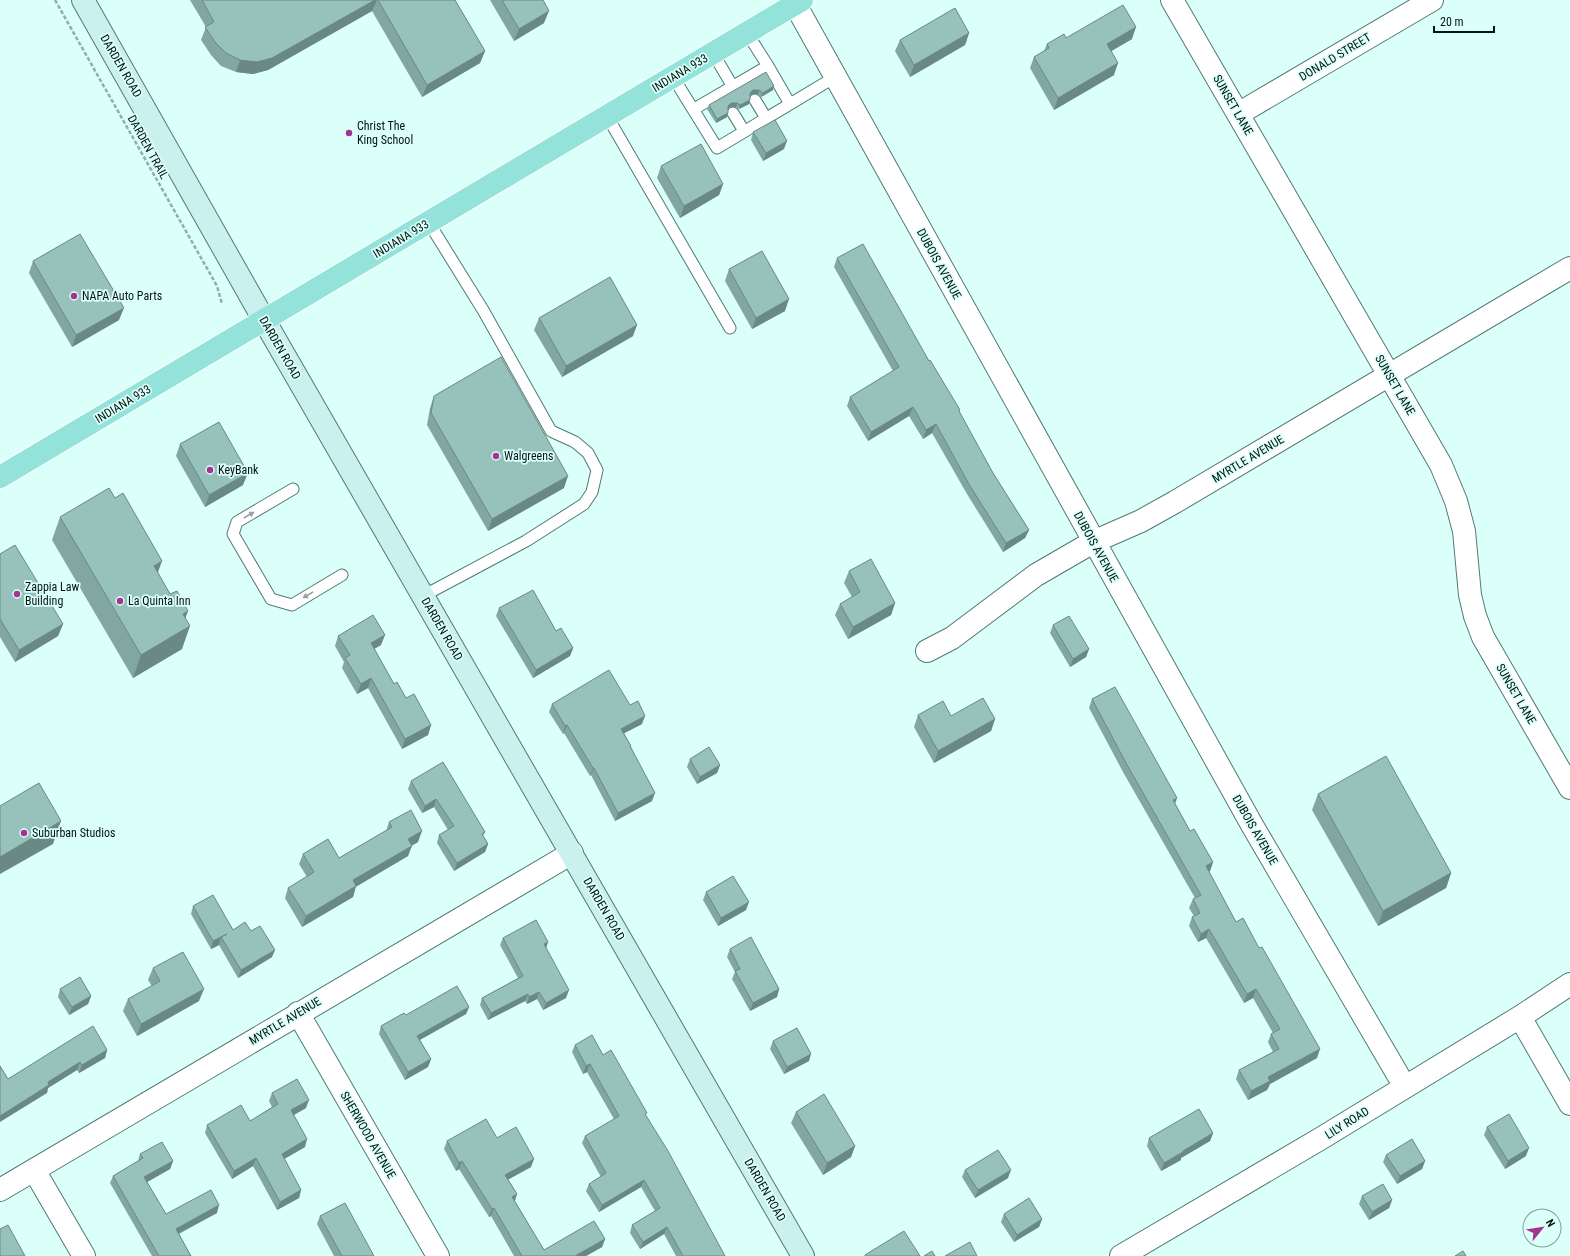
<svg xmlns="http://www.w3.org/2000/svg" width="1570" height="1256" font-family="'Roboto Condensed',sans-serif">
	<rect width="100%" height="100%" fill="#dbfff9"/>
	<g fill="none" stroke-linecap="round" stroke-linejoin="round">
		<defs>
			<path id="lane" d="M747 33 768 66
				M713 53 733 87
				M673 77 717 148 835 77
				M755 100 766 118
				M694 109 768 66 790 104
				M733 113 744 131
				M607 116 730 328
				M293 489 237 522 233 534 271 599 292 605 342 575
				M423 596 526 541 584 504 592 492 597 470 588 453 575 442 551 431 483 310 429 223"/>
			<path id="street" d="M1172 0 1441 465 1456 501 1464 531 1470 595 1475 616 1483 637 1570 788
				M795 4 1252 825 1405 1087
				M1238 114 1432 0
				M927 651 952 638 1036 575 1093 542 1141 521 1175 502 1570 268
				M298 1013 438 1256
				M1520 1017 1570 1104
				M34 1170 84 1256
				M0 1190 572 853
				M1121 1256 1320 1139 1520 1017 1570 984"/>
			<path id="secondary" d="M83 0 264 320 803 1256"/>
			<path id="primary" d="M0 477 802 0"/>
		</defs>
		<use href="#lane" stroke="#517a75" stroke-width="13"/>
		<use href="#street" stroke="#517a75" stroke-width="24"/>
		<use href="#secondary" stroke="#517a75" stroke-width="24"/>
		<use href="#primary" stroke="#fff" stroke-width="24"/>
		<path stroke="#92afaa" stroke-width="2.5" stroke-dasharray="4 2" stroke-linecap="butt" d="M55 0 217 286 222 304"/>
		<use href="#lane" stroke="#fff" stroke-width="11"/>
		<use href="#street" stroke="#fff" stroke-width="22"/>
		<use href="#secondary" stroke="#caf1ed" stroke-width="22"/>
		<use href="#primary" stroke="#94e3db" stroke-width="22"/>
	</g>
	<path fill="#82a7a2" d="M190 0H455L485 51 480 63 422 97 372 11 268 70 253 74 236 72 221 66 211 55 201 40 206 27Z
		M490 0H543L544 23 514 41Z
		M969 33 965 45 910 77 895 51 900 40Z
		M1066 38 1132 39 1111 51 1114 75 1054 110 1030 68 1034 57 1044 51 1047 44Z
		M766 72 773 90 761 97 758 94H752L750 95V100L749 104 739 109 736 107H730L728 108V113L727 117 716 123 707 109 709 105Z
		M753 132 784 149 763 161 751 140Z
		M661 166 723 184 719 195 680 218 657 178Z
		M837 258 929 361 959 412 993 473 1029 530 1025 538 1003 552 967 494 932 433 923 439 909 416 868 441 847 406 850 397 893 371 834 267Z
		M33 261 119 320 72 347 29 273Z
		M729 269 785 311 752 329 725 281Z
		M539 318 633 336 562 377 534 330Z
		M434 396 564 488 488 531 427 425 430 408Z
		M180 444 243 485 205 507 176 456Z
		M60 517 158 573 185 619 182 649 133 678 52 540Z
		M0 554 63 624 58 636 15 662 0 637Z
		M849 571 895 603 891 615 848 639 835 615 840 604 852 597 844 583Z
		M499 608 556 631 573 648 570 656 533 678 496 616Z
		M1053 625 1089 649 1086 657 1070 667 1050 633Z
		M338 636 381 645 374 649 394 684 406 698 431 725 428 735 402 749 368 688 357 694 342 668 344 662 335 646Z
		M1092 699 1175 804 1190 831 1213 862 1210 871 1209 872 1236 922 1317 1058 1270 1084 1267 1090 1248 1100 1236 1079 1239 1070 1273 1052 1268 1042 1271 1034 1273 1033 1253 998 1244 1003 1206 938 1198 942 1189 926 1192 917 1194 916 1189 908 1193 899 1195 898 1123 772 1089 708Z
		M552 704 630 705 642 724 624 733 631 747 652 801 615 821 591 775 590 776 564 733 563 734 549 712Z
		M918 715 951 716 995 719 991 731 934 763 914 727Z
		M690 759 720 765 717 773 697 784 687 767Z
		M411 781 485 832 483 836 488 844 485 852 454 871 437 843 439 835 448 830 434 807 422 813 408 789Z
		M1318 794 1451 873 1446 888 1378 926 1312 810Z
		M389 822 418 842 411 846 408 856 356 886 353 897 302 927 285 898 288 888 307 877 299 864 303 854 339 858 386 831Z
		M706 892 746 910 718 926 703 900Z
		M193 906 233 930 251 931 272 957 238 978 219 945 211 949 191 914Z
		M503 938 546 948 566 998 543 1010 537 999 527 1004 525 1001 488 1020 480 1005 482 998 518 978 500 945Z
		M730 949 779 989 777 997 750 1011 732 979 735 972 727 957Z
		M153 968 199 1001 137 1036 123 1011 128 999 152 986 148 980Z
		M60 989 91 996 88 1004 69 1015 58 997Z
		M469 1007 466 1014 420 1040 431 1059 428 1067 405 1080 379 1034 381 1026 406 1015Z
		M773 1041 809 1061 784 1074 770 1049Z
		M575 1045 603 1055 646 1115 725 1256H676L664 1234 640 1249 630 1233 632 1225 655 1211 641 1187 599 1212 586 1191 589 1184 601 1177 582 1143 585 1136 614 1119 587 1072 583 1074 572 1052Z
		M107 1050 105 1058 79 1073 77 1070 48 1088 47 1093 8 1079Z
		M272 1093 306 1108 294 1115 305 1147 284 1159 301 1190 299 1198 277 1210 253 1166 232 1179 205 1133 207 1125 250 1121 272 1107 269 1101Z
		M796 1112 855 1146 851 1157 823 1175 791 1123Z
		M1487 1127 1526 1156 1505 1169 1484 1135Z
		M1213 1133 1210 1141 1181 1158V1160L1161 1171 1147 1146 1149 1138Z
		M497 1138 531 1167 508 1179 517 1194 515 1201 544 1250 605 1239 602 1247 586 1256H514L491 1216 489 1217 459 1169 456 1171 444 1149 447 1141Z
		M140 1154 173 1161 170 1169 147 1182 166 1214 217 1213 179 1234 191 1256H152L110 1183 113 1176 138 1161Z
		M1386 1155 1425 1161 1422 1169 1397 1184 1383 1162Z
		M965 1170 1008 1178 975 1198 962 1177Z
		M1362 1196 1392 1200 1389 1208 1369 1220 1359 1204Z
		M1004 1214 1042 1219 1039 1227 1014 1242 1001 1222Z
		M320 1216 374 1256H334L317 1224Z"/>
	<path fill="#6a8884" d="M375 0H377L372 11 268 70 253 74 236 72 240 60Z
		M549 11 544 23 514 41 519 29Z
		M1136 27 1132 39 1103 56 1107 44Z
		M969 33 965 45 910 77 914 65Z
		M485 51 480 63 422 97 427 85Z
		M1118 63 1114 75 1054 110 1058 98Z
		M774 86 773 90 761 97 763 93Z
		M753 90H759L758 94H752L749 97 750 93Z
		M750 100 749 104 739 109 740 105Z
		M731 103H737L736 107H730L727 110 728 106Z
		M728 113 727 117 716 123 717 119Z
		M787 141 784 149 763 161 766 153Z
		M723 184 719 195 680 218 684 206Z
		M789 299 785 311 752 329 756 318Z
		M124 308 119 320 72 347 76 335Z
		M637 325 633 336 562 377 566 366Z
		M913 407 909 416 868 441 871 432Z
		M936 424 932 433 923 439 926 430Z
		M248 473 243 485 205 507 209 495Z
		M568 476 564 488 488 531 492 519Z
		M1029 530 1025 538 1003 552 1006 543Z
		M162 561 154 583V566Z
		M895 603 891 615 848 639 853 627Z
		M188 611 181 631 190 626 182 649 133 678 141 655 183 614Z
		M63 624 58 636 15 662 19 650Z
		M385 635 381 645 367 653 371 643Z
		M573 648 570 656 533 678 536 670Z
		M1089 649 1086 657 1070 667 1073 659Z
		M371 678 368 688 357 694 361 684Z
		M645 716 642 724 619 736 621 729Z
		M995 719 991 731 934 763 938 751Z
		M431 725 428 735 402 749 405 739Z
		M567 725 564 733 563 734 565 726Z
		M720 765 717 773 697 784 700 777Z
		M593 768H594L591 775 590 776Z
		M655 793 652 801 615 821 618 813Z
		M1177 798 1174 807 1173 800Z
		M436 799 434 807 422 813 425 806Z
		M61 821 53 844 0 874V857Z
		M422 831 418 842 404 850 408 839Z
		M488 844 485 852 454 871 457 863Z
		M412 846 408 856 349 891 353 880Z
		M1213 862 1210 871 1203 875 1206 866Z
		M1451 873 1446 888 1378 926 1383 911Z
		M356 886 353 897 302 927 306 916Z
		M749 902 746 910 718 926 721 918Z
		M1209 929 1206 938 1198 942 1201 934Z
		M221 937 219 945 211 949 213 941Z
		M548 942 546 949 544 944Z
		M275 950 272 957 238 978 241 970Z
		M204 989 199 1001 137 1036 141 1024Z
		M779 989 777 997 750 1011 753 1003Z
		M1256 989 1253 998 1244 1003 1247 994Z
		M569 990 566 998 543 1010 546 1003Z
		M539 992 537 999 527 1004 529 997Z
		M528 994 525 1001 488 1020 491 1013Z
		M91 996 88 1004 69 1015 72 1007Z
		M469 1007 466 1014 414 1043 417 1036Z
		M1320 1049 1317 1058 1270 1084 1267 1090 1248 1100 1251 1091 1268 1077Z
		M107 1050 105 1058 79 1073 82 1065Z
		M811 1054 809 1061 784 1074 787 1067Z
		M431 1059 428 1067 405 1080 408 1072Z
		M80 1062 77 1070 48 1088 47 1093 0 1122V1116L48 1082Z
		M590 1064 587 1072 583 1074 586 1066Z
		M309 1100 306 1108 288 1118 291 1110Z
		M1213 1133 1210 1141 1181 1158V1160L1161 1171 1164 1163Z
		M307 1139 305 1147 279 1162 282 1154Z
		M855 1146 851 1157 823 1175 827 1163Z
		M1529 1148 1526 1156 1505 1169 1508 1161Z
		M256 1158 253 1166 232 1179 234 1171Z
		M534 1159 531 1167 502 1183 505 1175Z
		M173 1161 170 1169 142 1185 144 1177Z
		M462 1161 459 1169 456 1171 459 1163Z
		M1425 1161 1422 1169 1397 1184 1400 1176Z
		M1011 1170 1008 1178 975 1198 978 1190Z
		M644 1180 641 1187 599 1212 602 1205Z
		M301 1190 299 1198 277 1210 280 1202Z
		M517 1194 514 1202 512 1197Z
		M1392 1200 1389 1208 1369 1220 1372 1212Z
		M219 1205 217 1213 173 1236 176 1229Z
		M494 1208 491 1216 489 1217 492 1209Z
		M1042 1219 1039 1227 1014 1242 1017 1235Z
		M667 1227 664 1234 640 1249 643 1242Z
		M605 1239 602 1247 586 1256H575Z"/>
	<path fill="#97c2bc" stroke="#6a8884" d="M202 0H375L272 58 257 62 240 60 226 53 215 42 205 27 214 22Z
		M378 0H455L485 51 427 85Z
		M502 0H543L549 11 519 29Z
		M1123 5 1136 27 1107 44 1118 63 1058 98 1034 57 1049 48 1047 44 1064 34 1066 38Z
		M955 8 969 33 914 65 900 40Z
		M766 72 774 86 763 93 759 90H753L750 93V100L740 105 737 103H731L728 106V113L717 119 709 105Z
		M775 120 787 141 766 153 753 132Z
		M701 144 723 184 684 206 661 166Z
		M80 234 124 308 76 335 33 261Z
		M863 244 929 361 930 360 960 410 959 411 993 473 1029 530 1006 543 970 486 936 424 926 430 913 407 871 432 850 397 899 367 837 258Z
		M762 251 789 299 756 318 729 269Z
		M610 277 637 325 566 366 539 318Z
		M501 357 568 476 492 519 431 413 434 396Z
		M219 422 248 473 209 495 180 444Z
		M109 488 115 498 123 493 162 561 154 566 170 594 177 591 188 611 183 614 190 626 141 655 60 517Z
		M15 545 63 624 19 650 0 619V554Z
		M871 559 895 603 853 627 840 604 860 592 849 571Z
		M533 590 556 631 561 628 573 648 536 670 499 608Z
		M373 615 385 635 371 643 394 684 397 682 406 698 414 694 431 725 405 739 371 678 361 684 345 658 350 655 338 636Z
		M1069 616 1089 649 1073 659 1053 625Z
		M609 670 630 705 638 701 645 716 621 729 631 746H630L655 793 618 813 594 768H593L567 725 565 726 552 704Z
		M1115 687 1177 798 1173 800 1190 831 1194 829 1213 862 1206 866 1236 922 1243 918 1259 948 1262 947 1320 1049 1268 1077 1270 1081 1251 1091 1239 1070 1279 1049 1271 1034 1280 1029 1256 989 1247 994 1209 929 1201 934 1192 917 1200 913 1193 899 1201 895 1126 763 1092 699Z
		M983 698 995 719 938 751 918 715 943 701 951 716Z
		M709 747 720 765 700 777 690 759Z
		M1386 756 1451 873 1383 911 1318 794Z
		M443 762 485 832 482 834 488 844 457 863 439 835 454 826 436 799 425 806 411 781Z
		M39 783 61 821 0 857V806Z
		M411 810 422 831 408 839 412 846 353 880 356 886 306 916 288 888 314 872 303 854 328 839 339 858 392 827 389 822Z
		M733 876 749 902 721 918 706 892Z
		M213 895 233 930 245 922 251 931 260 926 275 950 241 970 221 937 227 934 213 941 193 906Z
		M536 920 548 942 544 944 569 990 546 1003 539 992 529 997 528 994 491 1013 482 998 523 976 503 938Z
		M751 937 779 989 753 1003 735 971 740 969 730 949Z
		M183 952 204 989 141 1024 128 999 160 981 153 968Z
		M80 977 91 996 72 1007 60 989Z
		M457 986 469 1007 417 1036 431 1059 408 1072 381 1026 404 1013 406 1015Z
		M93 1026 107 1050 82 1065 80 1062 48 1082 49 1085 0 1116V1066L8 1079Z
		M797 1028 811 1054 787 1067 773 1041Z
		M592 1035 603 1055 611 1050 647 1113 645 1114 668 1151 725 1256H683L667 1227 643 1242 632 1225 660 1208 644 1180 602 1205 589 1184 606 1173 585 1136 619 1116 590 1064 586 1066 575 1045Z
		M297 1079 309 1100 291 1110 307 1139 282 1154 301 1190 280 1202 256 1158 234 1171 207 1125 241 1105 250 1121 278 1104 272 1093Z
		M824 1094 855 1146 827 1163 796 1112Z
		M1199 1109 1213 1133 1183 1151V1152L1164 1163 1149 1138Z
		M1509 1114 1529 1148 1508 1161 1487 1127Z
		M486 1119 497 1138 516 1127 534 1159 505 1175 517 1194 512 1197 544 1250 594 1221 605 1239 575 1256H522L494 1208 492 1209 462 1161 459 1163 447 1141Z
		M1412 1139 1425 1161 1400 1176 1386 1155Z
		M162 1142 173 1161 144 1177 166 1214 211 1190 219 1205 176 1229 191 1256H159L113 1176 143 1158 140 1154Z
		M998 1150 1011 1170 978 1190 965 1170Z
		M1383 1184 1392 1200 1372 1212 1362 1196Z
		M1029 1198 1042 1219 1017 1235 1004 1214Z
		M345 1203 374 1256H342L320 1216Z
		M8 1225 25 1256H0V1229Z
		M904 1231 920 1256H865V1255Z
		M970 1242 977 1256H945Z
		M932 1251 935 1256H924Z
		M1463 1251 1466 1256H1455Z"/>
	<defs><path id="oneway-solid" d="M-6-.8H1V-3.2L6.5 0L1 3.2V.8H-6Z"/></defs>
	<g fill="#9ba1a0">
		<use href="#oneway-solid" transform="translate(249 515) rotate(-30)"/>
		<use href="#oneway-solid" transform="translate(308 595) rotate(149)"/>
	</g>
	<g fill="#a53491" stroke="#dbfff9" stroke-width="1.5">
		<circle cx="349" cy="133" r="4"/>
		<circle cx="74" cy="296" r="4"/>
		<circle cx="496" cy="456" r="4"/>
		<circle cx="210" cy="470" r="4"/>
		<circle cx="17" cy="594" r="4"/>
		<circle cx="120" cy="601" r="4"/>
		<circle cx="24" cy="833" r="4"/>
	</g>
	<g text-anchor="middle" stroke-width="3.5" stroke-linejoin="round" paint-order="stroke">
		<g font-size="12" fill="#041412" stroke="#dbfff9">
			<text transform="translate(1335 57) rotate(-31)" y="4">DONALD STREET</text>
			<text transform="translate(121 66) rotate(60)" y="4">DARDEN ROAD</text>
			<text transform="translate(680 73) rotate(-31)" y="4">INDIANA 933</text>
			<text transform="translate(1233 105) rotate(60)" y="4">SUNSET LANE</text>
			<text transform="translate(148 147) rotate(61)" y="4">DARDEN TRAIL</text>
			<text transform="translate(401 239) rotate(-31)" y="4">INDIANA 933</text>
			<text transform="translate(939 264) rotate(61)" y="4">DUBOIS AVENUE</text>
			<text transform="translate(280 348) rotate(60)" y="4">DARDEN ROAD</text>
			<text transform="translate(1395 385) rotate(60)" y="4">SUNSET LANE</text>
			<text transform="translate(123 404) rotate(-31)" y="4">INDIANA 933</text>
			<text transform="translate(1248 459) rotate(-31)" y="4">MYRTLE AVENUE</text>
			<text transform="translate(1096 547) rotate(61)" y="4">DUBOIS AVENUE</text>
			<text transform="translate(442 629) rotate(60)" y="4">DARDEN ROAD</text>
			<text transform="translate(1516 694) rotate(60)" y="4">SUNSET LANE</text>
			<text transform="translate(1255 830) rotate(60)" y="4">DUBOIS AVENUE</text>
			<text transform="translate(604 909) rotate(60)" y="4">DARDEN ROAD</text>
			<text transform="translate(285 1021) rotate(-31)" y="4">MYRTLE AVENUE</text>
			<text transform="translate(1347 1123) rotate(-32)" y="4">LILY ROAD</text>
			<text transform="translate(368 1135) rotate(60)" y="4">SHERWOOD AVENUE</text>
			<text transform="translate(765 1190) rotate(60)" y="4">DARDEN ROAD</text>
		</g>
		<g font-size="12" fill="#041412" stroke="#dbfff9" text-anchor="start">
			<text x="357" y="130">Christ The<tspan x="357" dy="14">King School</tspan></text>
			<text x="82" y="300">NAPA Auto Parts</text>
			<text x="504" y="460">Walgreens</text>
			<text x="218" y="474">KeyBank</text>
			<text x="25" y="591">Zappia Law<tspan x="25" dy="14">Building</tspan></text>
			<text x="128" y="605">La Quinta Inn</text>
			<text x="32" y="837">Suburban Studios</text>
		</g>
	</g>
	<g transform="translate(1542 1228) rotate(60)"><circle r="19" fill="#dbfff9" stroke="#85a19d"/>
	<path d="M0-3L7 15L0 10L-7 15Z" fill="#a53491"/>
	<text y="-6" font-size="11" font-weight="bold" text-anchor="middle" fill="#041412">N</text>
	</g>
	<path d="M1434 26v6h60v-6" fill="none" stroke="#041412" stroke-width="2"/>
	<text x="1440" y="26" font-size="12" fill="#041412" stroke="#dbfff9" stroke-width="3" paint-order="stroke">20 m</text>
</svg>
